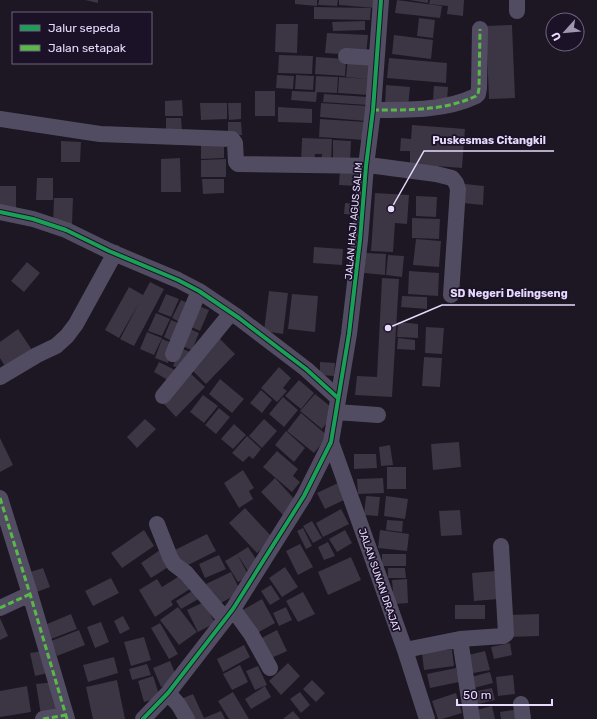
<svg xmlns="http://www.w3.org/2000/svg" width="597" height="719" font-family="Rubik,sans-serif">
	<rect width="100%" height="100%" fill="#1c1722"/>
	<path fill="#3b3544" d="M85 0H98V3Z
		M295 0H317V6L295 4Z
		M319 0H338L337 6 318 5Z
		M339 0H376L375 8 339 5Z
		M397 0 442 6 440 18 395 13Z
		M409 0H428V3Z
		M430 0H464L463 16 447 14 448 6 429 4Z
		M314 7 371 8 370 20 314 19Z
		M419 18 435 20 433 38 417 36Z
		M365 21V30L333 31 332 22Z
		M276 24H298L297 53 275 52Z
		M512 25 515 98 489 99 486 26Z
		M327 33 368 35 366 56 325 53Z
		M394 35 433 40 431 59 392 54Z
		M279 55 313 56 312 74 278 73Z
		M316 57 346 59 345 76 315 74Z
		M348 57 371 59 370 79 346 77Z
		M389 58 447 63 446 83 387 78Z
		M277 75 294 76 293 89 276 88Z
		M296 75 314 76 313 90 295 89Z
		M316 76 338 77 337 93 315 92Z
		M339 77 370 79 369 95 338 93Z
		M386 85 410 87 408 107 385 105Z
		M434 86 448 87 447 101 433 99Z
		M255 91H275V116H255Z
		M292 91 317 92 316 102 291 100Z
		M324 94 368 97 367 105 323 102Z
		M182 100 183 116H165V101Z
		M200 103H227V119L201 120Z
		M228 103H241V119L229 120Z
		M321 103 367 106 366 121 320 117Z
		M278 107 312 109V123L278 122Z
		M166 118H181L182 131 166 132Z
		M320 119 366 122 365 140 319 137Z
		M228 122H241L242 135H228Z
		M412 125 465 129 462 168 410 164V151H400L401 138 411 139Z
		M302 138 332 139 331 164H321L322 154H315L314 164H301Z
		M333 140 351 141 350 162 333 161Z
		M61 141 81 142 80 162H61Z
		M224 142V158L201 159V143Z
		M180 158 181 192H161V159Z
		M226 159V177H201V160Z
		M340 169 357 171 356 186 339 185Z
		M37 178H53V200H36Z
		M202 179H224V193L203 194Z
		M465 184 484 186 483 205 463 203Z
		M0 186H16V210L0 209Z
		M375 193 409 195 407 224 395 223 393 252 371 251Z
		M416 196 437 197 436 217 416 216Z
		M54 198H73L72 225H53Z
		M345 203 358 204 357 215 344 214Z
		M412 218 440 219 439 239 412 238Z
		M416 239 441 241 439 267 413 265Z
		M314 247 343 249 342 265 313 263Z
		M366 253 386 254 385 275 364 273Z
		M388 255 404 256 402 277 386 275Z
		M27 262 40 273 24 292 11 281Z
		M409 271 439 273 438 296 408 294Z
		M382 278 399 279 392 397 355 395 357 376 377 377Z
		M150 282 164 289 134 346 120 339 139 303 119 338 105 330 129 287 143 295Z
		M269 291 288 293 283 334 264 331Z
		M166 294 179 299 171 317 158 312Z
		M292 294 318 296 315 332 288 329Z
		M402 296 427 297V309L401 307Z
		M181 300 192 305 183 324 172 318Z
		M196 305 209 310 200 331 187 325Z
		M156 313 170 319 162 336 148 331Z
		M171 320 183 325 176 343 164 337Z
		M398 322 418 324V338L397 337Z
		M186 327 199 333 192 350 179 345Z
		M426 327 444 328 442 354 425 353Z
		M18 329 32 350 6 368 0 358V342Z
		M147 332 162 338 154 355 140 349Z
		M219 338 235 354 206 384 190 368Z
		M398 338 415 340V350L397 349Z
		M162 339 175 344 168 363 155 358Z
		M178 347 190 352 183 370 173 366 178 353Z
		M424 357 442 358 440 387 422 386Z
		M159 362 179 372 173 383 154 372Z
		M320 362 335 363 334 376 320 375Z
		M279 367 291 378 283 388 287 391 277 402 261 388Z
		M190 373 205 387 176 417 162 402Z
		M220 379 244 399 232 413 209 394Z
		M299 380 314 393 301 409 285 396Z
		M261 390 272 400 262 413 250 403Z
		M315 394 336 411 322 429 300 411Z
		M203 395 218 406 204 423 190 412Z
		M283 397 298 410 284 427 269 414Z
		M219 408 230 417 216 434 205 425Z
		M301 413 328 436 314 453 287 431Z
		M145 419 156 429 137 448 127 437Z
		M264 419 277 431 262 448 249 436Z
		M234 424 246 435 233 449 221 439Z
		M286 431 305 448 294 462 275 445Z
		M247 436 261 449 253 459 249 456 243 462 232 453Z
		M0 438 13 465 0 472Z
		M459 442 461 467 433 470 431 444Z
		M390 445 393 465 381 466 379 447Z
		M277 451 298 469 293 476 300 482 292 492 263 467Z
		M354 454H376L377 468 354 469Z
		M387 467H406V489H387Z
		M243 470 254 488 249 491 253 499 239 508 224 483Z
		M275 478 298 503 284 516 261 492Z
		M383 478 384 493 358 494 357 479Z
		M338 483 346 499 325 509 317 493Z
		M366 496 380 497 378 516 364 515Z
		M386 496 408 499 405 519 384 516Z
		M245 508 273 538 257 553 229 523Z
		M341 509 349 524 323 537 316 523Z
		M460 510 462 535 441 536 439 511Z
		M387 520 403 521 402 532 386 530Z
		M312 521 322 538 313 543 303 526Z
		M303 528 312 546 306 549 297 531Z
		M144 530 154 546 122 568 111 553Z
		M345 530 352 543 337 552 329 539Z
		M380 530 409 534 407 551 378 548Z
		M207 534 216 551 184 567 175 550Z
		M328 542 335 556 324 560 318 547Z
		M300 544 313 567 298 575 286 551Z
		M248 547 259 564 248 571 237 554Z
		M163 548 173 564 151 578 141 563Z
		M237 554 249 576 238 582 225 561Z
		M382 554H406V566H382Z
		M219 555 226 569 205 578 199 564Z
		M351 557 361 580 328 595 318 572Z
		M285 567 298 587 282 597 269 578Z
		M43 568 50 587 34 593 27 573Z
		M388 568H405L406 578H388Z
		M496 571 498 599 474 601 472 573Z
		M231 572 241 592 217 605 206 584Z
		M181 575 190 589 171 601 173 605 155 617 139 590 157 579 162 587Z
		M111 578 119 593 93 606 85 591Z
		M407 579 408 603 394 604 392 580Z
		M271 585 280 599 270 605 261 591Z
		M197 588 202 597 181 609 176 601Z
		M303 592 315 614 298 622 286 601Z
		M262 599 275 623 252 636 239 612Z
		M204 602 215 623 198 632 187 610Z
		M455 605H485V619H455Z
		M178 607 197 632 179 645 160 620Z
		M286 607 292 620 279 626 273 613Z
		M71 614 77 629 46 641 40 627Z
		M539 614V636L508 637 507 615Z
		M123 616 130 629 120 634 114 621Z
		M0 618 8 636 0 640Z
		M101 622 109 642 95 648 87 627Z
		M160 623 178 654 169 659 151 628Z
		M79 630 85 645 57 656 51 641Z
		M277 630 287 651 267 660 258 640Z
		M144 637 151 660 131 666 124 642Z
		M510 643 512 655 494 659 491 647Z
		M244 645 250 657 223 672 217 659Z
		M452 649 454 666 424 670 422 653Z
		M43 651 48 673 35 676 30 653Z
		M485 651 490 670 468 674 464 656Z
		M114 657 118 673 88 682 83 665Z
		M170 661 178 680 161 687 153 668Z
		M288 663 300 676 281 695 269 681Z
		M147 664 151 675 132 680 129 669Z
		M240 665 248 682 232 690 223 674Z
		M258 666 267 685 255 690 246 671Z
		M456 668 459 682 430 688 427 674Z
		M490 672 493 683 474 688 471 677Z
		M513 675 515 694 498 696 496 677Z
		M153 676 160 697 144 702 138 681Z
		M117 680 125 719H93L86 687Z
		M312 680 325 693 316 702 303 689Z
		M55 682 59 713 41 715 36 684Z
		M27 686 31 712 0 717V691Z
		M265 686 271 697 251 709 245 699Z
		M492 688 495 700 474 705 471 692Z
		M233 692 249 719H229L218 701Z
		M300 692 310 705 301 713 290 699Z
		M456 693 462 713 442 719H438L432 701Z
		M193 694 204 718 221 711 225 719H190L181 699Z
		M492 706 495 719H475L473 711Z
		M514 710 516 719H501L500 712Z
		M293 711 300 719H283Z"/>
	<g fill="none" stroke-linecap="round" stroke-linejoin="round">
		<path stroke="#524c62" stroke-width="16" d="M517 11V0
			M346 56 376 58
			M373 110C406 110 445 111 476 96L478 94 479 88 480 29
			M0 119 100 134 232 139 235 143 236 162 238 164 376 166 436 174 452 178 456 183 458 189 451 295
			M0 212 33 219 66 230 109 251 178 280 199 291 239 318 306 369 338 398
			M173 354 199 291
			M0 377 37 355 56 346 67 336 76 324 115 253
			M163 396 231 313
			M336 412 378 415
			M331 442 405 650 427 719
			M0 498 30 594 67 719
			M157 524 170 557 174 564 186 573 225 619
			M0 608 30 594
			M233 609 251 634 270 668
			M460 639 503 636 506 634 501 546
			M405 650 460 639 472 719
			M168 693 178 704 187 719
			M521 704 523 719
			M43 719 66 715
			M143 719 168 693 233 609 304 496 331 442 349 334 360 240 366 166 373 110 381 0"/>
		<path stroke="#58b947" stroke-width="3" stroke-dasharray="6 3" stroke-linecap="butt" d="M373 110C406 110 445 111 476 96L478 94 479 88 480 29
			M0 498 30 594 67 719
			M0 608 30 594
			M43 719 66 715"/>
		<defs>
			<path id="cycleway" d="M0 212 33 219 66 230 109 251 178 280 199 291 239 318 306 369 338 398
				M143 719 168 693 233 609 304 496 331 442 349 334 360 240 366 166 373 110 381 0"/>
		</defs>
		<use href="#cycleway" stroke="#1b1227" stroke-width="6"/>
		<use href="#cycleway" stroke="#1a9f57" stroke-width="4"/>
	</g>
	<g text-anchor="middle" stroke-width="3.5" stroke-linejoin="round" paint-order="stroke">
		<g font-size="10" fill="#e7dafc" stroke="#1b1227">
			<text transform="translate(353 221) rotate(-85)" y="4">JALAN HAJI AGUS SALIM</text>
			<text transform="translate(380 580) rotate(71)" y="4">JALAN SUNAN DRAJAT</text>
		</g>
	</g>
	<path fill="none" stroke="#e7dafc" stroke-width="1.5" d="M391 209L424 151H554M388 328L442 305H575"/>
	<g fill="#e7dafc" stroke="#1b1227" stroke-width="1.5">
		<circle cx="391" cy="209" r="4"/>
		<circle cx="388" cy="328" r="4"/>
	</g>
	<g font-size="11" text-anchor="middle" font-weight="bold" fill="#e7dafc" stroke="#1b1227" stroke-width="3.5" stroke-linejoin="round" paint-order="stroke">
		<text x="489" y="144">Puskesmas Citangkil</text>
		<text x="509" y="297">SD Negeri Delingseng</text>
	</g>
	<rect x="12" y="12" width="140" height="52" fill="#1b1227" stroke="#6d627c"/>
	<rect x="20" y="25" width="20" height="6" fill="#1a9f57" stroke="#6d627c"/>
	<text x="48" y="32" font-size="12" fill="#e7dafc">Jalur sepeda</text>
	<rect x="20" y="45" width="20" height="6" fill="#58b947" stroke="#6d627c"/>
	<text x="48" y="52" font-size="12" fill="#e7dafc">Jalan setapak</text>
	<g transform="translate(565 32) rotate(243)"><circle r="19" fill="#1b1227" stroke="#6d627c"/>
	<path d="M0-3L7 15L0 10L-7 15Z" fill="#a096b0"/>
	<text y="-6" font-size="11" font-weight="bold" text-anchor="middle" fill="#e7dafc">U</text>
	</g>
	<path d="M457 699v6h95v-6" fill="none" stroke="#e7dafc" stroke-width="2"/>
	<text x="463" y="699" font-size="12" fill="#e7dafc" stroke="#1b1227" stroke-width="3" paint-order="stroke">50 m</text>
</svg>
